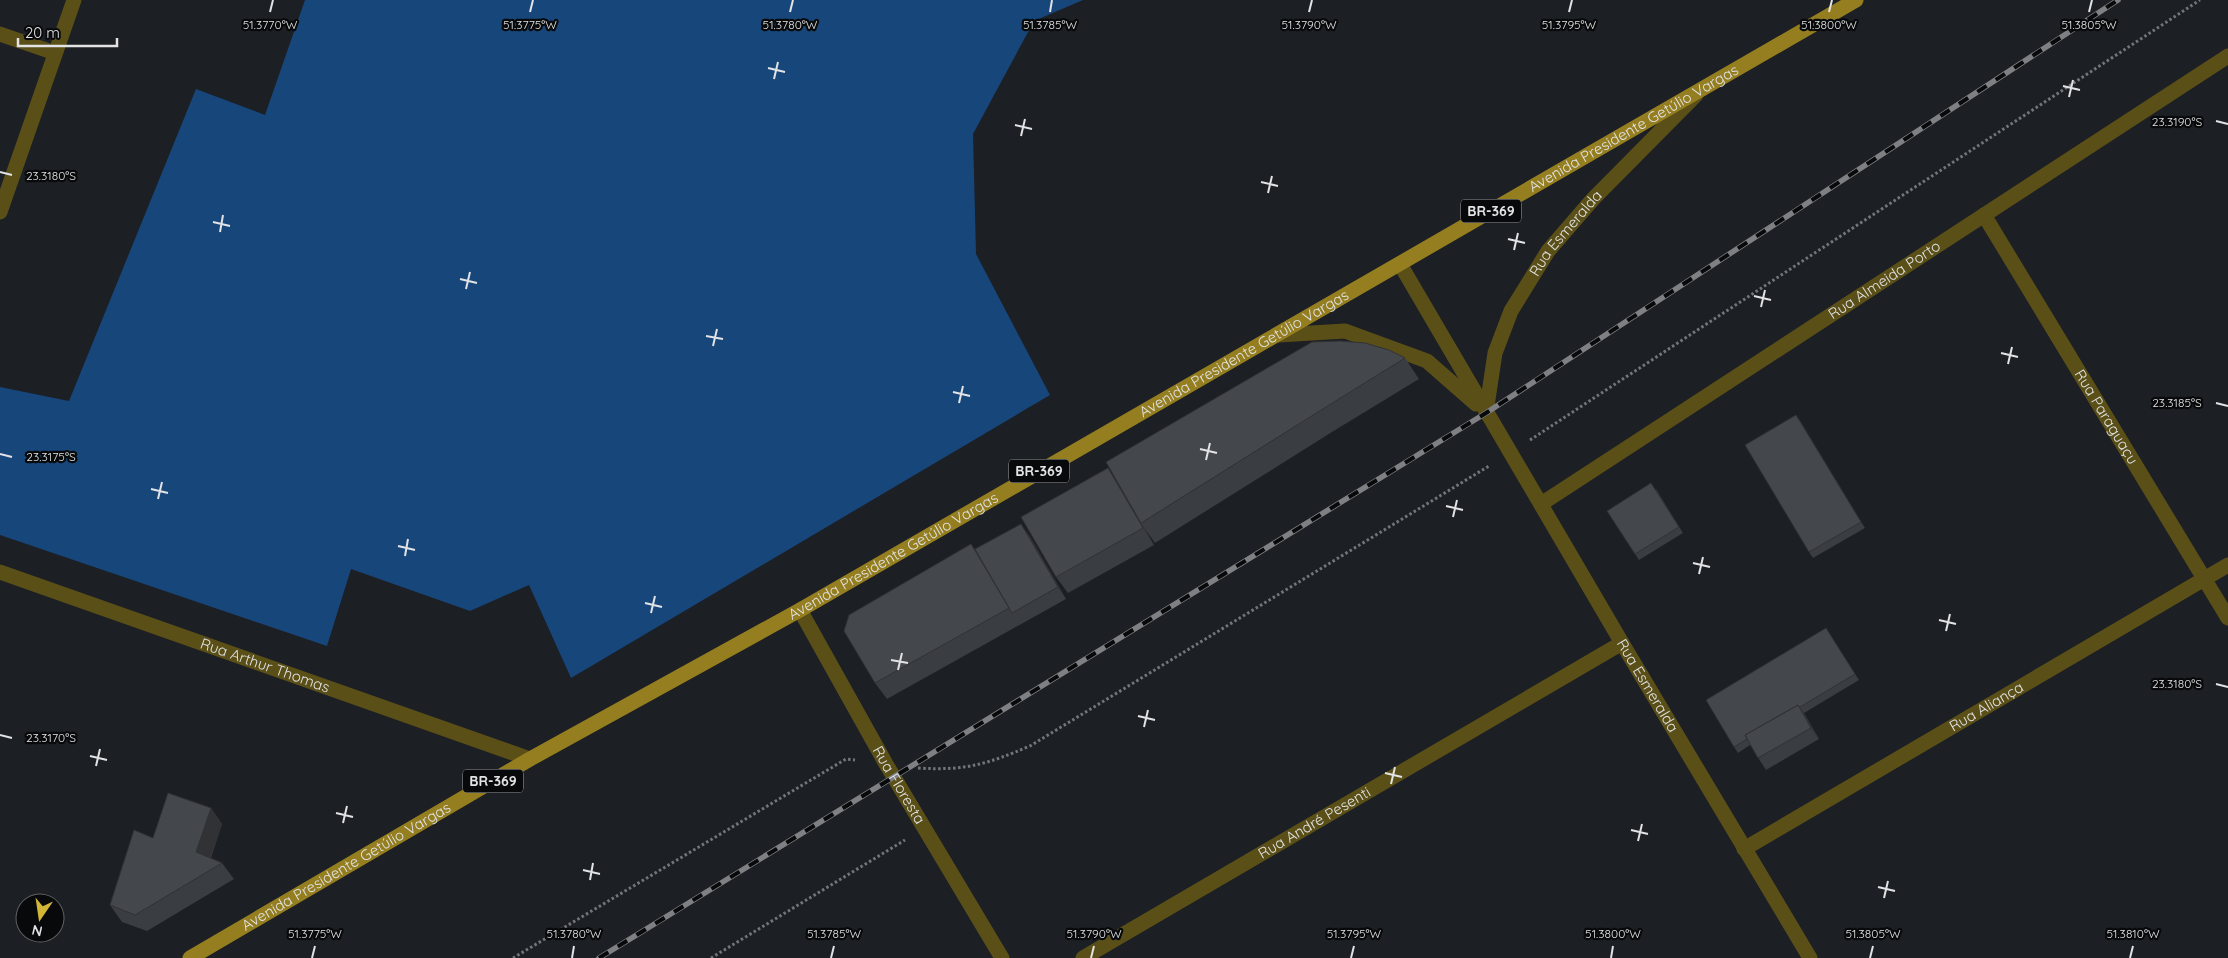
<svg xmlns="http://www.w3.org/2000/svg" width="2228" height="958" font-family="Quicksand,sans-serif">
	<rect width="100%" height="100%" fill="#1c1f23"/>
	<path fill="#17467b" d="M305 0H1083L1034 21 973 134 976 254 1050 395 571 678 529 585 470 611 351 569 327 646 0 535V387L69 401 196 89 265 115Z"/>
	<g fill="none" stroke-linecap="round" stroke-linejoin="round">
		<path stroke="#737679" stroke-width="3" stroke-dasharray="2.5 2.5" stroke-linecap="butt" d="M1530 440 2200 0
			M918 768C966 771 987 764 1030 746L1489 466
			M513 958 846 759 855 760
			M711 958 905 840"/>
		<g stroke="#5b4f18" stroke-width="15">
			<path d="M0 34 55 53"/>
			<path d="M0 212 74 0"/>
			<path id="s1" d="M1984 215 2228 618"/>
			<path id="s2" d="M1400 264 1622 643 1810 958"/>
			<path d="M1279 335 1345 331 1427 361 1476 404"/>
			<path id="s3" d="M1486 413 1495 353 1511 311 1548 251 1593 199 1696 95"/>
			<path id="s4" d="M1541 504 2228 56"/>
			<path id="s5" d="M0 572 530 759"/>
			<path id="s6" d="M800 610 886 764 1002 958"/>
			<path id="s7" d="M1744 849 2228 565"/>
			<path id="s8" d="M1083 958 1622 643"/>
		</g>
		<path stroke="#947e1f" stroke-width="15" id="s9" d="M190 958 530 759 800 610 1856 0"/>
		<defs>
			<path id="rail" d="M599 958 1486 413 2118 0"/>
		</defs>
		<use href="#rail" stroke="#7e8083" stroke-width="5.5"/>
		<use href="#rail" stroke="#08090a" stroke-width="4" stroke-dasharray="11" stroke-linecap="butt"/>
	</g>
	<path fill="#3a3d41" d="M1405 358 1419 379 1332 432 1155 543 1145 529 1154 545 1068 593 1056 577 1117 480Z
		M1796 415 1865 528 1813 558 1809 552Z
		M1656 489 1683 533 1639 560 1635 554Z
		M1029 535 1066 599 887 699 875 683 975 549Z
		M1826 628 1859 680 1804 713 1819 739 1766 770 1750 745 1738 753 1734 747Z
		M211 808 222 824 211 858 222 863 234 879 147 931 122 922 110 905Z"/>
	<path fill="#303235" d="M1796 415 1800 420 1865 528 1861 522Z
		M1108 468 1119 484 1141 523 1154 545 1143 528Z
		M1021 524 1029 535 1066 599 1058 587Z
		M1798 705 1806 716 1819 739 1811 728Z
		M211 808 222 824 207 868 196 852Z"/>
	<path fill="#44474c" stroke="#303235" d="M1340 341 1365 343 1389 350 1405 358 1318 412 1141 523 1106 462 1312 342Z
		M1796 415 1861 522 1809 552 1745 445Z
		M1108 468 1143 528 1056 577 1021 517Z
		M1651 483 1679 527 1635 554 1607 511Z
		M1021 524 1058 587 1012 613 975 549Z
		M971 544 1009 608 875 683 844 631 849 615Z
		M1826 628 1855 674 1800 707 1798 705 1745 735 1747 739 1734 747 1706 700Z
		M1798 705 1811 728 1758 758 1745 735Z
		M168 793 211 808 196 852 222 863 135 915 110 905 134 830 153 838Z"/>
	<path fill="none" stroke="#e1e3e5" stroke-width="2" d="M270 12 273 0M530 12 533 0M790 12 793 0M1050 12 1052 0M1309 12 1312 0M1569 12 1572 0M1829 12 1832 0M2089 12 2092 0M768 68 785 72M774 79 778 62M2063 86 2080 90M2069 97 2073 80M2216 121 2228 124M1015 125 1032 129M1021 136 1025 119M0 172 12 175M1261 182 1278 186M1268 193 1272 176M213 222 230 226M220 232 223 215M1508 239 1525 243M1514 250 1518 233M460 279 477 283M466 289 470 272M1754 296 1771 300M1761 307 1765 290M706 336 723 339M713 346 717 329M2001 353 2018 357M2008 364 2012 347M953 392 970 396M959 403 963 386M2216 403 2228 406M1200 449 1217 453M0 454 12 457M1206 460 1210 443M151 489 168 493M158 499 162 482M1446 506 1463 510M1453 517 1457 500M398 546 415 550M405 556 408 539M1693 563 1710 567M1699 574 1703 557M645 603 662 607M651 613 655 596M1939 620 1956 624M1946 631 1950 614M891 660 908 663M898 670 902 653M2216 684 2228 687M1138 716 1155 720M1144 727 1148 710M0 735 12 738M90 756 107 760M96 766 100 749M1385 773 1402 777M1391 784 1395 767M336 813 353 817M343 823 347 806M1631 830 1648 834M1638 841 1642 824M583 870 600 874M590 880 593 863M1878 887 1895 891M1884 898 1888 881M312 958 315 946M572 958 574 946M831 958 834 946M1091 958 1094 946M1351 958 1354 946M1611 958 1613 946M1870 958 1873 946M2130 958 2133 946"/>
	<g text-anchor="middle" stroke-width="4.5" stroke-linejoin="round" paint-order="stroke">
		<g fill="#08090a" stroke="#a0a2a3" stroke-width="1">
			<rect x="1461" y="199.5" width="60" height="23" rx="4"/>
			<rect x="1009" y="459.5" width="60" height="23" rx="4"/>
			<rect x="463" y="769.5" width="60" height="23" rx="4"/>
		</g>
		<g font-size="14" font-weight="bold" fill="#e1e3e5">
			<text x="1491" y="216">BR-369</text>
			<text x="1039" y="476">BR-369</text>
			<text x="493" y="786">BR-369</text>
		</g>
		<g font-size="15" fill="#e1e3e5" stroke="#08090a">
			<text dy="5" stroke="none"><textPath href="#s9" startOffset="1665">Avenida Presidente Getúlio Vargas</textPath></text>
			<text dy="5" stroke="none"><textPath href="#s3" startOffset="201">Rua Esmeralda</textPath></text>
			<text dy="5" stroke="none"><textPath href="#s4" startOffset="410">Rua Almeida Porto</textPath></text>
			<text dy="5" stroke="none"><textPath href="#s9" startOffset="1215">Avenida Presidente Getúlio Vargas</textPath></text>
			<text dy="5" stroke="none"><textPath href="#s1" startOffset="236">Rua Paraguaçu</textPath></text>
			<text dy="5" stroke="none"><textPath href="#s9" startOffset="810">Avenida Presidente Getúlio Vargas</textPath></text>
			<text dy="5" stroke="none"><textPath href="#s5" startOffset="281">Rua Arthur Thomas</textPath></text>
			<text dy="5" stroke="none"><textPath href="#s2" startOffset="489">Rua Esmeralda</textPath></text>
			<text dy="5" stroke="none"><textPath href="#s7" startOffset="281">Rua Aliança</textPath></text>
			<text dy="5" stroke="none"><textPath href="#s6" startOffset="201">Rua Floresta</textPath></text>
			<text dy="5" stroke="none"><textPath href="#s8" startOffset="268">Rua André Pesenti</textPath></text>
			<text dy="5" stroke="none"><textPath href="#s9" startOffset="181">Avenida Presidente Getúlio Vargas</textPath></text>
		</g>
	</g>
	<g font-size="12" text-anchor="middle" fill="#e1e3e5" stroke="#08090a" stroke-width="4.5" stroke-linejoin="round" paint-order="stroke">
		<text x="270" y="29">51.3770°W</text>
		<text x="530" y="29">51.3775°W</text>
		<text x="790" y="29">51.3780°W</text>
		<text x="1050" y="29">51.3785°W</text>
		<text x="1309" y="29">51.3790°W</text>
		<text x="1569" y="29">51.3795°W</text>
		<text x="1829" y="29">51.3800°W</text>
		<text x="2089" y="29">51.3805°W</text>
		<text x="2177" y="126">23.3190°S</text>
		<text x="51" y="180">23.3180°S</text>
		<text x="2177" y="407">23.3185°S</text>
		<text x="51" y="461">23.3175°S</text>
		<text x="2177" y="688">23.3180°S</text>
		<text x="51" y="742">23.3170°S</text>
		<text x="315" y="938">51.3775°W</text>
		<text x="574" y="938">51.3780°W</text>
		<text x="834" y="938">51.3785°W</text>
		<text x="1094" y="938">51.3790°W</text>
		<text x="1354" y="938">51.3795°W</text>
		<text x="1613" y="938">51.3800°W</text>
		<text x="1873" y="938">51.3805°W</text>
		<text x="2133" y="938">51.3810°W</text>
	</g>
	<g transform="translate(40 918) rotate(193)"><circle r="24" fill="#08090a" stroke="#5f6062"/>
	<path d="M0-4L9 19L0 12L-9 19Z" fill="#d3b635"/>
	<text y="-8" font-size="14" font-weight="bold" text-anchor="middle" fill="#e1e3e5">N</text>
	</g>
	<path d="M18 38v8h99v-8" fill="none" stroke="#e1e3e5" stroke-width="2.5"/>
	<text x="25" y="38" font-size="15" fill="#e1e3e5" stroke="#08090a" stroke-width="4" paint-order="stroke">20 m</text>
</svg>
